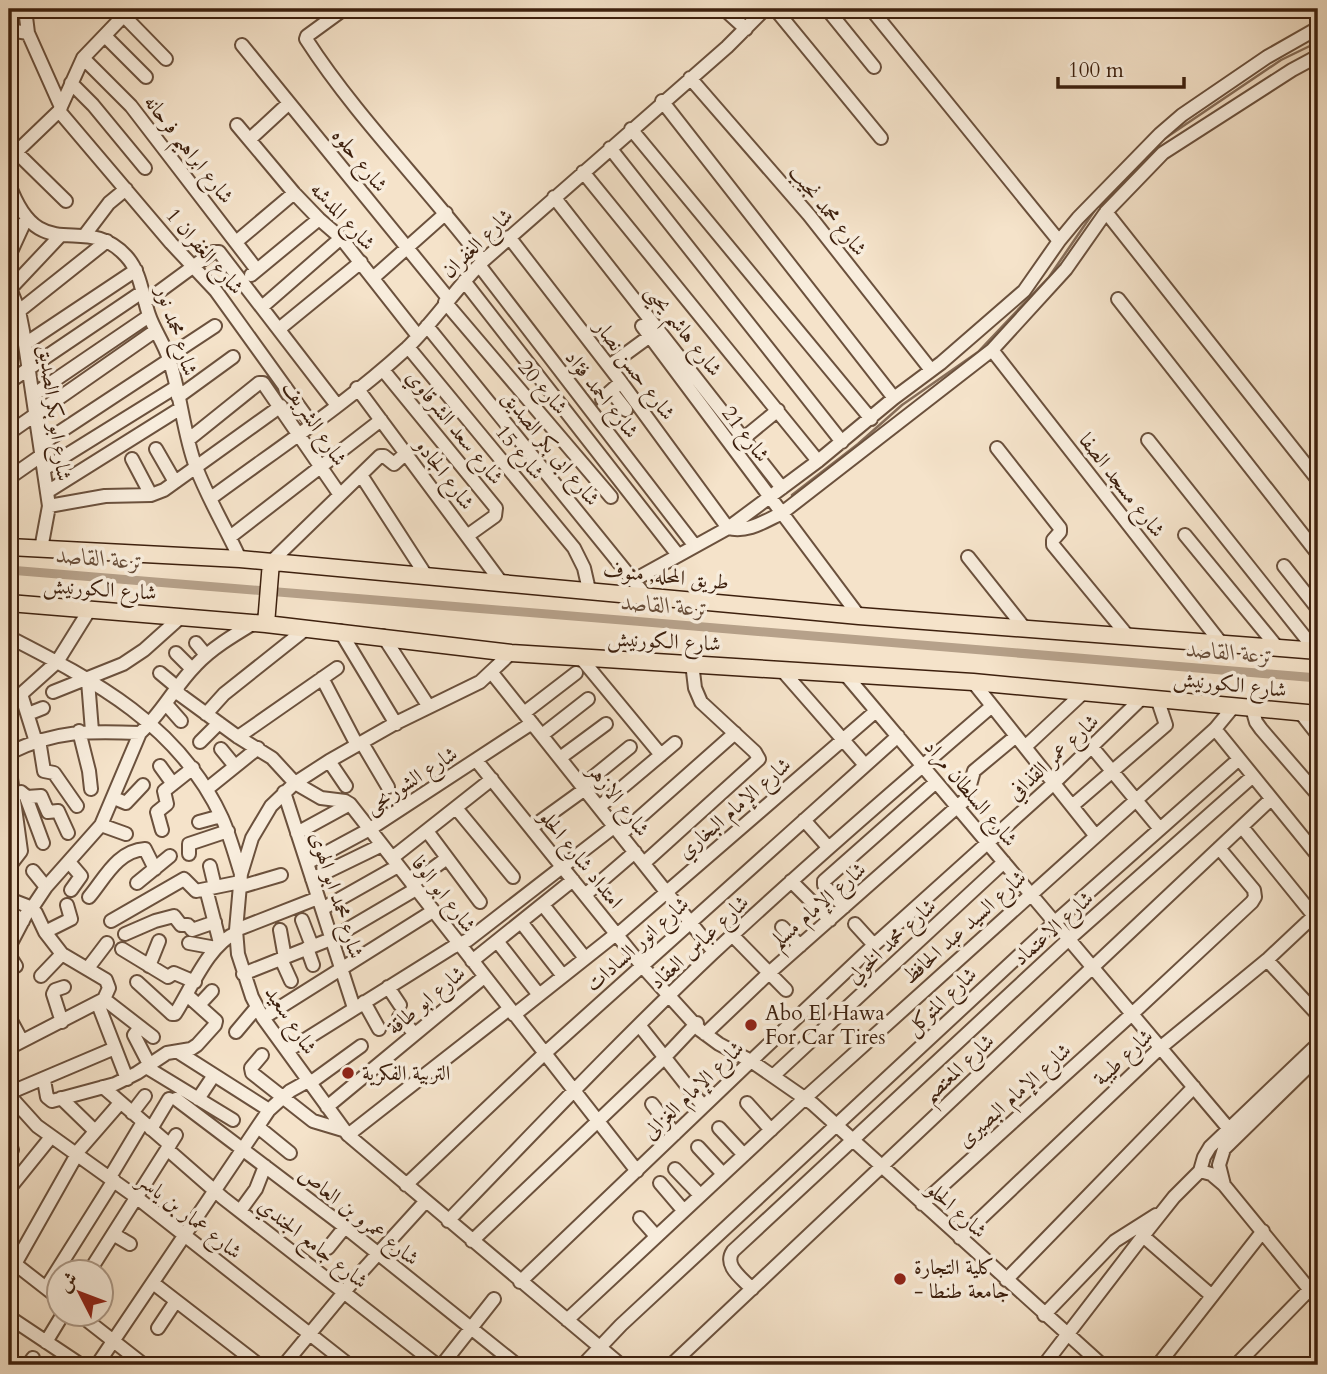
<svg xmlns="http://www.w3.org/2000/svg" width="1327" height="1374" font-family="Cardo,Amiri,serif">
	<rect width="100%" height="100%" fill="#f5e3ca"/>
	<filter id="stains"><feTurbulence type="fractalNoise" baseFrequency=".00286" numOctaves="4"/><feColorMatrix values="0 0 0 0 .2 0 0 0 0 .09 0 0 0 0 .02 0 0 0 .5 -.17"/></filter>
	<radialGradient id="worn" r=".72"><stop offset=".6" stop-color="#630" stop-opacity="0"/><stop offset="1" stop-color="#630" stop-opacity=".3"/></radialGradient>
	<g fill="none" stroke-linecap="round" stroke-linejoin="round">
		<path stroke="#866d58" stroke-width="2.5" d="M1161 141 1281 60 1318 42
			M792 495 858 444 902 405 978 352 1049 277 1095 210 1111 193"/>
		<path stroke="#b6a18a" stroke-width="9" d="M9 570C446 602 881 645 1318 678"/>
		<defs>
			<path id="minor" d="M25 9 28 33 61 107
				M344 9 307 36 306 39C357 118 426 186 483 261
				M724 9 746 29
				M775 9 881 138
				M827 9 874 67
				M871 9 1059 241
				M124 16 166 59
				M9 30 28 33
				M105 36 146 77
				M242 45 448 298
				M83 58 131 106 257 270
				M690 78 809 215 931 370
				M71 83 93 105 145 168
				M662 101 894 398
				M59 111 171 243 216 291 311 423
				M237 125 294 193 319 219 341 238 418 336
				M631 129 871 419
				M250 139 289 103
				M610 148 842 442
				M16 152 66 201
				M9 159 59 111 83 58 130 9
				M583 172 818 461
				M9 184C40 270 84 210 126 256 141 272 142 295 149 315 154 330 164 343 169 359 181 394 183 433 196 467 208 499 226 528 240 559
				M554 197 782 488
				M1106 212 1318 480
				M84 236 109 203 126 189
				M509 237 621 382 728 528
				M236 242 294 193
				M9 256 26 219
				M479 265 695 546
				M251 275 319 219
				M373 278 446 213
				M464 281 678 555
				M9 286 19 311 23 331 49 506 41 549
				M11 288 60 236
				M1118 299 1318 554
				M145 302 213 252H219L336 404
				M445 302 611 497
				M262 307 341 238
				M19 311 107 241
				M427 326 645 595
				M642 326 859 616
				M279 329 361 262
				M9 341 23 331
				M25 344 136 270
				M408 347 574 548 584 568 589 590
				M992 350 1221 643
				M168 357 215 326
				M609 366 650 336
				M383 370 496 508 495 516 467 536
				M9 382 142 292
				M357 388 501 582
				M611 391 626 410
				M33 395 149 316
				M178 397 233 357
				M602 399 621 382
				M9 433 155 331
				M744 438 778 410
				M188 440 259 383H263L340 495
				M1148 440 1316 651
				M40 445 169 360
				M997 448 1060 528V532L1053 540V545L1127 635
				M156 449 175 482
				M132 459 151 495
				M44 469 176 387
				M361 475 427 577
				M9 478 42 455
				M47 492 181 408
				M211 498C276 450 346 404 406 349 434 322 456 288 483 261L727 47 765 9
				M49 506 105 496 151 495 164 490 281 406
				M728 528C748 533 765 521 782 513L992 350 1066 269 1106 212 1163 153 1292 70 1318 56
				M1185 535 1277 647
				M230 537 381 420
				M968 557 1026 630
				M271 562 380 456H384L394 464 406 453
				M1284 566 1318 609
				M634 580 728 528 818 461 894 398 941 363 1024 291 1059 241 1078 218 1160 134 1182 115 1267 57 1318 28
				M340 631 396 724
				M383 636 429 707
				M9 637C95 681 179 725 222 818 230 836 235 855 241 874
				M196 643 206 655
				M176 653 192 669
				M511 653 480 682 394 724 329 761 295 783 271 806 252 838 241 874 236 930 238 954 252 997 263 1018 348 1135 621 1365
				M580 657 661 755
				M781 669 865 765
				M160 673 178 688
				M492 673 714 952
				M845 674 1229 1129
				M322 678 357 745
				M88 681 92 731
				M973 682 1095 835
				M175 691 238 737 272 758 295 783 321 798 345 801 350 804 637 1171
				M53 692 123 664 144 650 182 616
				M21 694 36 742
				M166 704 181 721
				M9 705 57 662 90 609
				M1252 708 1256 722 1261 729 1318 795
				M1300 712 1318 735
				M524 713 576 673
				M28 714 43 708
				M206 714 224 694 307 628
				M1215 729 1318 856
				M79 731 89 771 91 789
				M542 735 588 699
				M238 737 337 668
				M39 740 44 771 54 773 77 806
				M200 742 219 723
				M362 743 388 787
				M1025 747 1084 692
				M1092 747 1160 829
				M221 749 235 766
				M9 753C56 730 89 731 140 733
				M560 758 606 724
				M476 760 642 966 700 1030 719 1044 751 1061 813 1104 1102 1365
				M329 761 346 786
				M9 764 21 851 11 864
				M160 766 173 784
				M582 786 630 747
				M207 789 258 748
				M284 792 354 1008
				M12 795 21 792 27 797 41 796 48 812 58 811 68 833
				M26 797 43 843
				M114 798 126 803 143 785
				M1072 806 1166 725 1157 698
				M599 807 675 743
				M456 808 513 877
				M804 820 828 847
				M199 822 221 816
				M101 825 126 834
				M1242 827 1318 921
				M531 828 585 789
				M162 830 157 812 167 804 164 791 193 768
				M427 831 480 902
				M297 833 350 804
				M621 834 735 733
				M189 854V844L228 831
				M392 858 492 779
				M69 862 81 876 71 890
				M307 863 370 829 532 723
				M644 863 759 759 755 752 701 702 695 688 692 663
				M210 866 215 887
				M33 871 46 887
				M312 879 382 845
				M791 881 830 920
				M137 883 170 856
				M412 884 447 858
				M240 887 281 875
				M206 889 220 943
				M585 895 635 852
				M89 897C105 878 117 851 145 849L155 869
				M9 899 30 907 36 913 45 932 62 954 106 980 109 988 104 999
				M543 905 585 958
				M844 907 824 885V881L936 782
				M32 908 46 887 101 825 140 733C162 713 175 686 196 665 212 648 234 635 254 623
				M322 909 398 866
				M9 911 23 921
				M302 920 312 946
				M111 921 184 879 196 891 240 882
				M521 922 563 976
				M855 924 874 945
				M782 927 800 946
				M236 930 318 898
				M280 930 285 958
				M45 932 71 919 67 905
				M125 934 155 921 174 916 181 925H188L192 930 215 922
				M617 935 876 711
				M733 936 786 990
				M497 941 539 995
				M189 943 216 948
				M9 947 30 907
				M307 948 313 965
				M122 949 168 977 174 973 195 982
				M9 955 16 966
				M281 959 291 981
				M1267 960 1318 1015
				M472 961 573 880
				M149 966 159 941
				M88 968 107 943
				M243 974 331 939 416 889
				M41 976 62 954
				M137 982 172 1014H175C191 989 209 944 236 933
				M388 987 400 1005
				M104 999 153 1037
				M364 1002 379 1029
				M98 1004 127 1079
				M199 1005 212 991
				M514 1015 616 934
				M9 1017 22 1041
				M399 1017 415 1034
				M263 1018 433 911
				M62 1022 53 994 55 990 64 987
				M639 1025 703 1106
				M140 1027 134 1035 149 1064
				M236 1032 257 1007
				M705 1034 769 973 966 799 974 771 1016 736
				M9 1048 104 999
				M287 1051 453 947 468 940 615 826
				M178 1052 269 1110
				M262 1055 251 1068 252 1073 313 1121 343 1130
				M146 1067 233 1120
				M773 1076 1004 862
				M44 1080 47 1097 52 1101 115 1084 137 1073 167 1053 191 1049 197 1045 215 1025 216 1021 187 995
				M310 1083 361 1046
				M103 1087 170 1145
				M9 1093 115 1048
				M9 1095 37 1126 136 1197 349 1365
				M61 1098 95 1131
				M176 1099 345 1227 517 1365
				M198 1099 214 1075
				M747 1103 771 1130
				M652 1104 675 1134
				M327 1107 484 977
				M132 1113 145 1096
				M258 1127 290 1153
				M719 1128 744 1155
				M151 1129 169 1099
				M348 1135 509 1009
				M698 1147 723 1174
				M167 1149 223 1198 437 1365
				M9 1154 12 1150
				M675 1169 700 1195
				M1200 1171 1211 1174 1224 1185 1318 1300
				M110 1177 143 1122
				M660 1183 683 1210
				M406 1185 544 1054 898 736
				M1224 1185 1219 1165 1224 1149 1318 1057
				M9 1189 51 1137
				M922 1204 1132 1014 1252 902 1255 897 1254 890 1219 848
				M240 1211 256 1189 265 1166
				M640 1218 656 1236
				M448 1221C535 1131 622 1039 713 953 804 868 898 787 992 706
				M113 1234 130 1244
				M1143 1236 1212 1296
				M960 1238 1160 1048 1267 960 1318 912
				M472 1241 664 1058 697 1023
				M328 1248 345 1227
				M10 1260 60 1299
				M15 1264 80 1149 120 1103
				M89 1272 176 1135
				M1006 1280 1194 1087
				M520 1282 751 1061 874 945 1054 783 1143 697
				M153 1283 259 1365
				M46 1288 114 1180
				M752 1289C742 1278 723 1266 733 1251L1069 939 1253 776
				M79 1314 144 1365
				M1044 1315 1115 1241 1156 1215
				M9 1317 81 1365
				M567 1320 805 1098 1215 729 1234 706
				M158 1328 176 1301
				M46 1342 63 1314
				M9 1358 18 1365
				M28 1365 33 1358
				M97 1365 269 1110 290 1091 308 1081
				M284 1365 355 1279 425 1202
				M442 1365 494 1299
				M583 1365 621 1325 1055 922 1239 759
				M671 1365 1271 799
				M1044 1365 1143 1236 1174 1197 1200 1171 1204 1157 1210 1147 1318 1044
				M1158 1365 1263 1231
				M1236 1365 1310 1289"/>
			<path id="major" d="M9 547 240 559 859 616 1318 651
				M9 603 266 624 511 653 973 682 1318 714
				M266 624 271 562"/>
		</defs>
		<use href="#minor" stroke="#6b513d" stroke-width="16"/>
		<use href="#major" stroke="#3d200e" stroke-width="19"/>
		<use href="#minor" stroke="#f8eddd" stroke-width="12"/>
		<use href="#major" stroke="#f5e3ca" stroke-width="16"/>
	</g>
	<g fill="#8f2418" stroke="#f8eddd" stroke-width="2.5">
		<circle cx="751" cy="1025" r="7"/>
		<circle cx="348" cy="1073" r="7"/>
		<circle cx="900" cy="1279" r="7"/>
	</g>
	<g text-anchor="middle" stroke-width="7" stroke-linejoin="round" paint-order="stroke">
		<g font-size="21" fill="#3d200e" stroke="#f8eddd">
			<text transform="translate(189 149) rotate(52)" y="7">شارع ابراهيم فرحانه</text>
			<text transform="translate(360 160) rotate(51)" y="7">شارع حلوه</text>
			<text transform="translate(828 210) rotate(51)" y="7">شارع محمد نجيب</text>
			<text transform="translate(343 216) rotate(47)" y="7">شارع المدشه</text>
			<text transform="translate(477 243) rotate(-44)" y="7">شارع الغفران</text>
			<text transform="translate(205 251) rotate(49)" y="7">شارع الغفران 1</text>
			<text transform="translate(684 330) rotate(52)" y="7">شارع هاشم يحيى</text>
			<text transform="translate(177 331) rotate(72)" y="7">شارع محمد نور</text>
			<text transform="translate(635 370) rotate(53)" y="7">شارع حسن نصار</text>
			<text transform="translate(543 387) rotate(50)" y="7">شارع 20</text>
			<text transform="translate(602 394) rotate(52)" y="7">شارع احمد فؤاد</text>
			<text transform="translate(55 413) rotate(82)" y="7">شارع ابو بكر الصديق</text>
			<text transform="translate(315 423) rotate(56)" y="7">شارع الشريف</text>
			<text transform="translate(455 427) rotate(51)" y="7">شارع سعد الشرقاوي</text>
			<text transform="translate(746 434) rotate(53)" y="7">شارع 21</text>
			<text transform="translate(551 448) rotate(51)" y="7">شارع ابى بكر الصديق</text>
			<text transform="translate(520 452) rotate(51)" y="7">شارع 15</text>
			<text transform="translate(445 474) rotate(53)" y="7">شارع الجادو</text>
			<text transform="translate(1122 485) rotate(52)" y="7">شارع مسجد الصفا</text>
			<text transform="translate(666 576) rotate(6)" y="7">طريق المحله, منوف</text>
			<text transform="translate(100 589) rotate(4)" y="7">شارع الكورنيش</text>
			<text transform="translate(664 641) rotate(3)" y="7">شارع الكورنيش</text>
			<text transform="translate(1230 684) rotate(6)" y="7">شارع الكورنيش</text>
			<text transform="translate(1053 757) rotate(-43)" y="7">شارع عمر القذافي</text>
			<text transform="translate(411 780) rotate(-33)" y="7">شارع الشوربجى</text>
			<text transform="translate(971 793) rotate(50)" y="7">شارع السلطان مراد</text>
			<text transform="translate(619 800) rotate(52)" y="7">شارع الازهر</text>
			<text transform="translate(734 808) rotate(-41)" y="7">شارع الإمام البخاري</text>
			<text transform="translate(581 859) rotate(51)" y="7">امتداد شارع الحلو</text>
			<text transform="translate(444 894) rotate(52)" y="7">شارع ابو الوفا</text>
			<text transform="translate(337 895) rotate(72)" y="7">شارع محمد ابو الهوى</text>
			<text transform="translate(818 905) rotate(-41)" y="7">شارع الإمام مسلم</text>
			<text transform="translate(964 927) rotate(-42)" y="7">شارع السيد عبد الحافظ</text>
			<text transform="translate(1053 928) rotate(-42)" y="7">شارع الاعتماد</text>
			<text transform="translate(891 941) rotate(-43)" y="7">شارع محمد الخولي</text>
			<text transform="translate(699 942) rotate(-43)" y="7">شارع عباس العقاد</text>
			<text transform="translate(637 944) rotate(-42)" y="7">شارع انور السادات</text>
			<text transform="translate(426 1000) rotate(-40)" y="7">شارع ابو طاقة</text>
			<text transform="translate(941 1001) rotate(-43)" y="7">شارع المتوكل</text>
			<text transform="translate(291 1020) rotate(57)" y="7">شارع سعيد</text>
			<text transform="translate(1123 1057) rotate(-43)" y="7">شارع طيبة</text>
			<text transform="translate(958 1068) rotate(-43)" y="7">شارع المعتصم</text>
			<text transform="translate(693 1090) rotate(-44)" y="7">شارع الإمام الغزالى</text>
			<text transform="translate(1014 1095) rotate(-42)" y="7">شارع الإمام البصيرى</text>
			<text transform="translate(957 1210) rotate(42)" y="7">شارع الحلو</text>
			<text transform="translate(190 1216) rotate(38)" y="7">شارع عمار بن ياسر</text>
			<text transform="translate(359 1216) rotate(38)" y="7">شارع عمرو بن العاص</text>
			<text transform="translate(313 1243) rotate(38)" y="7">شارع جامع الجندي</text>
		</g>
		<g font-size="21" fill="#3d200e" stroke="#f8eddd" text-anchor="start">
			<text x="765" y="1020">Abo El Hawa<tspan x="765" dy="24">For Car Tires</tspan></text>
			<text x="362" y="1080">التربية الفكرية</text>
			<text x="914" y="1274">كلية التجارة<tspan x="914" dy="24">- جامعة طنطا</tspan></text>
		</g>
		<g font-size="23" font-style="italic" fill="#674d39" stroke="#f8eddd">
			<text transform="translate(100 558) rotate(5)" y="8">ترعة القاصد</text>
			<text transform="translate(665 605) rotate(5)" y="8">ترعة القاصد</text>
			<text transform="translate(1230 652) rotate(5)" y="8">ترعة القاصد</text>
		</g>
	</g>
	<rect width="1327" height="1374" fill="none" stroke="#f5e3ca" stroke-width="35"/>
	<rect x="10" y="10" width="1306" height="1353" fill="none" stroke="#3d200e" stroke-width="3.5"/>
	<rect x="18" y="18" width="1292" height="1339" fill="none" stroke="#3d200e" stroke-width="2"/>
	<g transform="translate(80 1293) rotate(312)"><circle r="33" fill="#f8eddd" stroke="#ad9b8a" stroke-width="2"/>
	<path d="M0-5L12 26L0 18L-12 26Z" fill="#8f2418"/>
	<text y="-10" font-size="19" font-weight="bold" text-anchor="middle" fill="#3d200e">ش</text>
	</g>
	<path d="M1058 77v10h126v-10" fill="none" stroke="#3d200e" stroke-width="3.5"/>
	<text x="1068" y="77" font-size="21" fill="#3d200e" stroke="#f8eddd" stroke-width="5" paint-order="stroke">100 m</text>
	<rect width="100%" height="100%" filter="url(#stains)"/>
	<rect width="100%" height="100%" fill="url(#worn)"/>
</svg>
